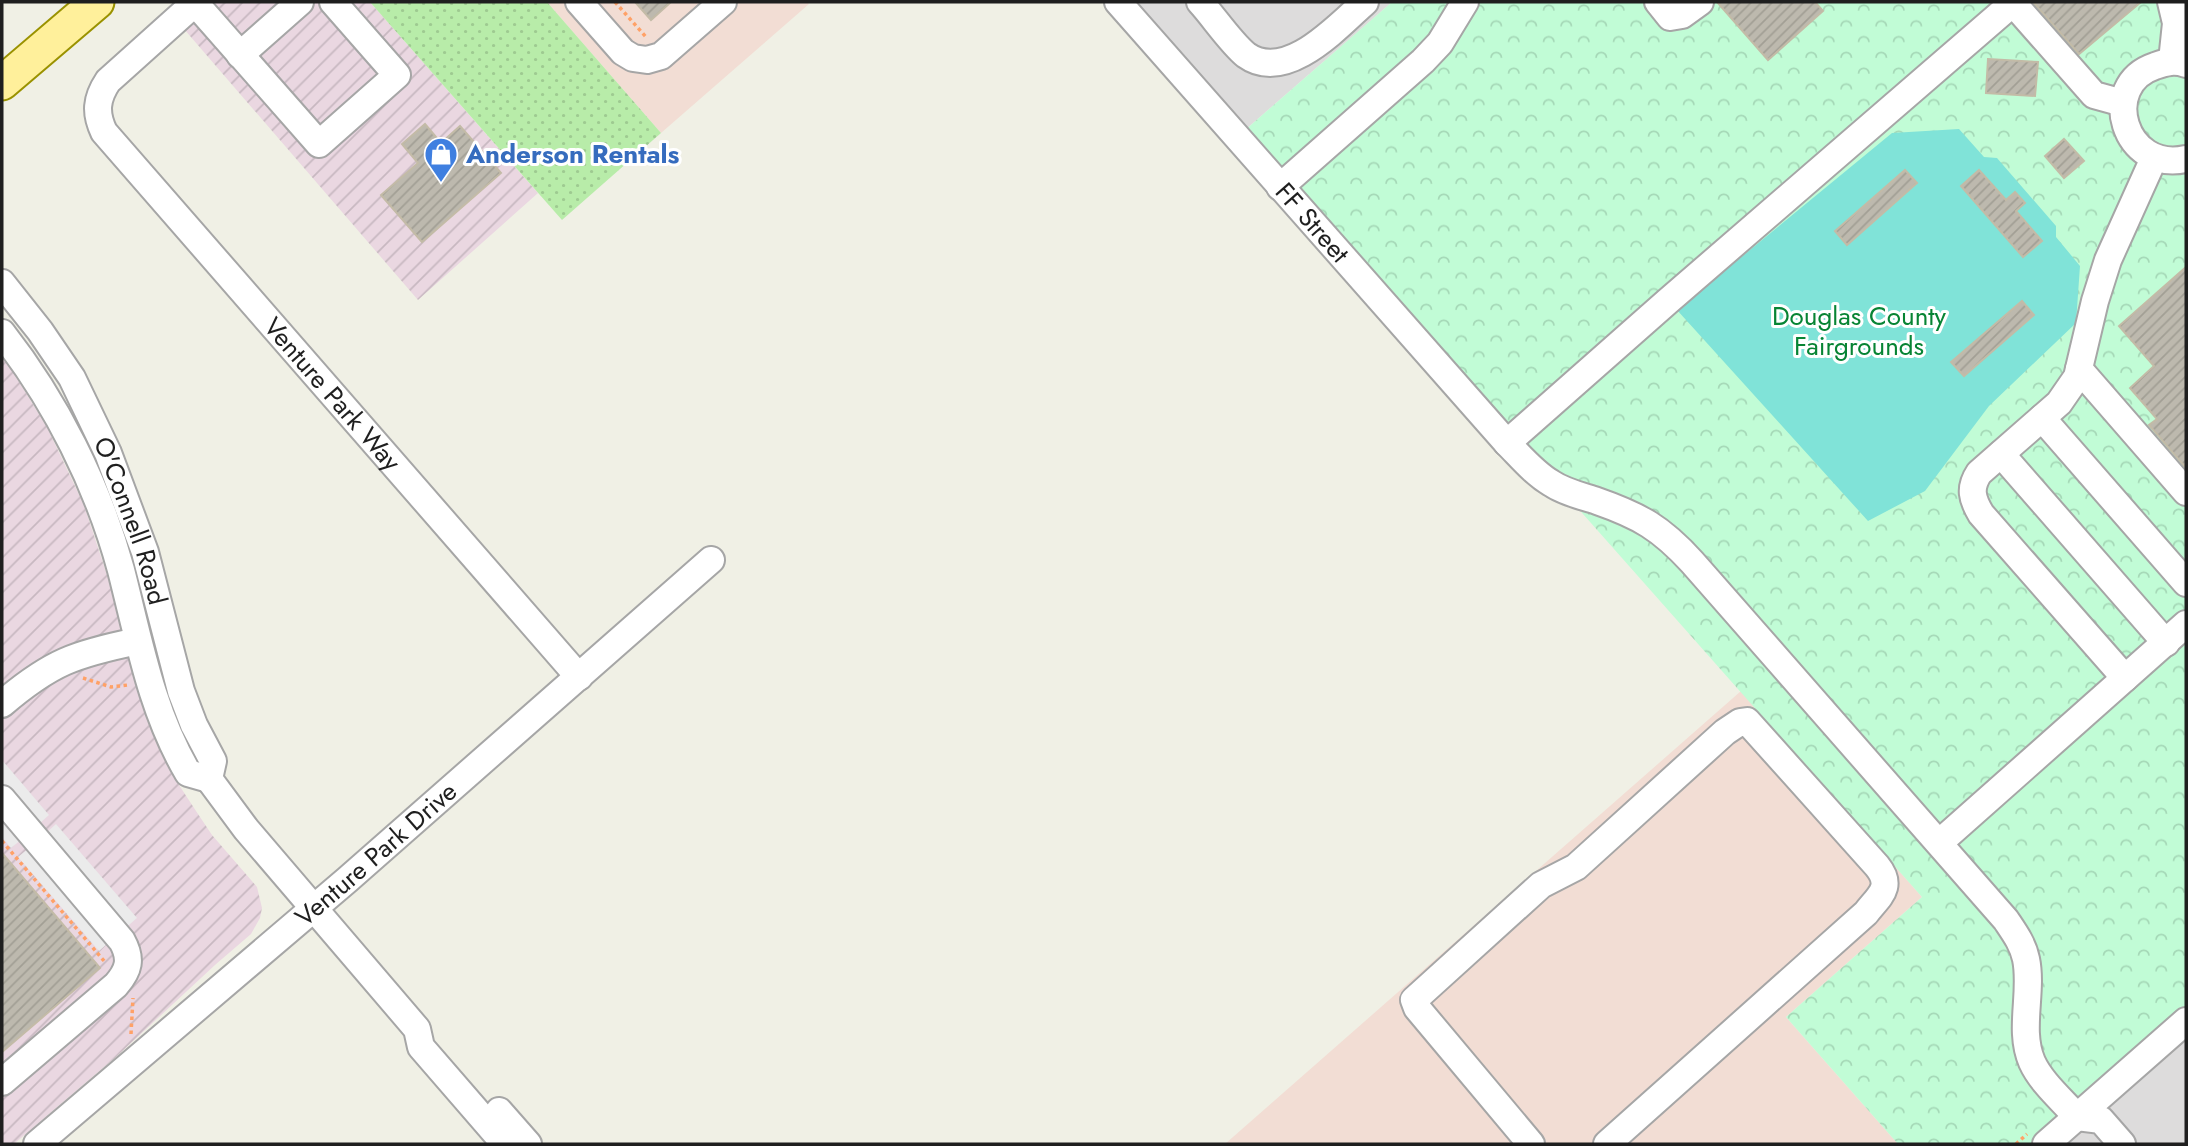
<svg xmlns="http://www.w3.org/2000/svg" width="2188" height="1146" font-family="Jost,sans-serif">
	<defs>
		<pattern id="industrial-furrows" width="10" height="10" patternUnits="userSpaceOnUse" patternTransform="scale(1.75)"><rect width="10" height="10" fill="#ead7e1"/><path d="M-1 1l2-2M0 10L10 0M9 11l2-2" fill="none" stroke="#c8b8c1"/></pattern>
		<pattern id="grass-dots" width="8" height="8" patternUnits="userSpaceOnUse" patternTransform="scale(1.75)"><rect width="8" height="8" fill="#b8eca9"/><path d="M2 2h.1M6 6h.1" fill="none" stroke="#9eca91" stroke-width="1.8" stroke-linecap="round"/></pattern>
		<pattern id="park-crowns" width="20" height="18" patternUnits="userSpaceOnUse" patternTransform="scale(1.75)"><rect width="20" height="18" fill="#c1fcd6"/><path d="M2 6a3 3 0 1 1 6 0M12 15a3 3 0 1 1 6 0" fill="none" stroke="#a5d8b7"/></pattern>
		<pattern id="building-hatch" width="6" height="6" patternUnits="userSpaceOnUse" patternTransform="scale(1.75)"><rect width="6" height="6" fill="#bdb9ae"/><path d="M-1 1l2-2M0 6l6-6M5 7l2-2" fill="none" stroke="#a29f95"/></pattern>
	</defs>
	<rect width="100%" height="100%" fill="#f0f0e5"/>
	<path fill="#dddcdc" d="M1132 2H1392L1244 131Z
		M2186 1021V1144H2046Z"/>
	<path fill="#f2ddd4" d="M547 2H807L809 4 661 133Z
		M1741 691 1922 897 1786 1017 1898 1144H1225Z"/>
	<path fill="url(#industrial-furrows)" d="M214 2H370L538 193 418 300 184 29Z
		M2 354 47 427 84 505 108 578 135 683 153 734 179 785 196 811 212 835 257 887 262 908 260 918 251 934 215 965 117 1056 14 1144H2Z"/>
	<path fill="url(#grass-dots)" d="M370 2H547L661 133 562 220Z"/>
	<path fill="url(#park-crowns)" d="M1392 2H2186V1007L2030 1144H1898L1786 1017 1922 897 1244 131Z"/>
	<path fill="#80e3d8" d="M1959 129 1984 157 1997 158 2056 226V237L2080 266 2076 323 1989 406 1925 491 1868 521 1677 310 1892 133Z"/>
	<path fill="#ebebeb" d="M2 760 49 815 39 824 46 833 56 824 137 918 99 951 18 857 29 848 22 839 11 848 2 837Z"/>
	<path fill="url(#building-hatch)" stroke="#c3bba7" stroke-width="2" d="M635 2H671L651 20Z
		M1717 2H1815L1823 11 1768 60Z
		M2033 2H2141L2079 54Z
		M1988 59 2038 62 2035 96 1986 93Z
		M425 124 441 143 460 126 501 173 422 242 381 195 418 163 402 144Z
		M2064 139 2084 161 2064 178 2045 156Z
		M1905 170 1917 183 1847 245 1835 231Z
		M1979 170 2006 200 2015 192 2025 203 2016 211 2042 241 2023 257 1961 186Z
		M2186 267V468L2149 425 2157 419 2130 388 2154 366 2119 326Z
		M2022 301 2034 315 1964 376 1951 362Z
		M2 853 100 968 2 1052Z"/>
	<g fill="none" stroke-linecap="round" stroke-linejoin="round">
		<defs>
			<g id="minor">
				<path id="s1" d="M196 2 108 81C96 99 95 113 104 132L579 677"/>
				<path d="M579 2 623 52 633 58 647 60 661 56 723 2"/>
				<path id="s2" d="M1118 2 1507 443C1521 457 1534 473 1551 483 1564 492 1582 496 1597 501 1640 516 1661 528 1692 562L2006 920C2014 932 2023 944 2026 959 2033 992 2018 1030 2032 1062 2041 1082 2062 1100 2077 1117L2101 1120 2122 1144"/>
				<path d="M1200 2C1213 16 1231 43 1246 55 1286 84 1338 26 1365 2"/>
				<path d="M1658 2 1670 17 1682 15 1700 2"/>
				<path d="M2012 2 2094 95 2123 103"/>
				<path d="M2171 2 2176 23 2172 61"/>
				<path d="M195 3 319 144 397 75 333 2"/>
				<path d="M240 55 300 2"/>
				<path d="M2186 64C2175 60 2166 62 2155 66 2098 85 2124 173 2186 159"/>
				<path d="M1280 187 1423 61 1440 43 1465 2"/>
				<path id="s3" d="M2 283 40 331 72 378 108 453 145 552 181 691 194 725 213 761 209 779 246 829 417 1029 421 1047 505 1144"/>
				<path d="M2 333C56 402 98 485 121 570 139 640 151 710 188 773L209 779"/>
				<path d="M2079 369 2186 492"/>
				<path d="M2042 418 2186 583"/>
				<path d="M1507 443 1668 301 2013 3"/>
				<path d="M2001 454 2166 643"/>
				<path d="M2125 678 1981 514C1972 499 1969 488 1979 473L2059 403 2077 377 2095 301 2108 260 2154 158"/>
				<path d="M2 704C51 662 75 654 138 641"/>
				<path d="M2 799 122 941C132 959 129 970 116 985L2 1082"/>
				<path d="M1939 843 2186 624"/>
				<path d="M499 1111 528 1144"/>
				<path id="s4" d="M37 1144 347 880 711 560"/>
				<path d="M1531 1144 1417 1008 1414 1000 1541 885 1576 867 1725 732 1740 722 1747 721 1877 866C1894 887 1879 896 1866 913L1607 1144"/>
				<path d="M2046 1144 2186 1021"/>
			</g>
			<path id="major" d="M2 83 97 2"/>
		</defs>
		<use href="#minor" stroke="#a6a6a6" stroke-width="30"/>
		<use href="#major" stroke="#9a9200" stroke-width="37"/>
		<path stroke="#ffa167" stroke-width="3.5" stroke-dasharray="3.5 3.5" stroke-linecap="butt" d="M615 2 646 37
			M83 678 111 687 128 685
			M2 841 105 962
			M131 1034 133 998
			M2016 1144 2027 1134"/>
		<use href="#minor" stroke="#fff" stroke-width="26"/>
		<use href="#major" stroke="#fff09b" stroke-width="33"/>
	</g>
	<defs>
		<symbol id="shop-pin" viewBox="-11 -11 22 30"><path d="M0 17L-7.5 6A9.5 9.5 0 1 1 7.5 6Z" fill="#3f7fe0" stroke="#fff"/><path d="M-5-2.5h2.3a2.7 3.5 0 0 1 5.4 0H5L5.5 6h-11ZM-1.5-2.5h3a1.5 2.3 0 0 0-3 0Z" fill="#fff"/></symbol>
	</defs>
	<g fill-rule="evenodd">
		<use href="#shop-pin" x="422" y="135" width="38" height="52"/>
	</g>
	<g text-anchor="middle" stroke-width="6" stroke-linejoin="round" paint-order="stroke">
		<g font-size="26" font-weight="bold" fill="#366cbe" stroke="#fff" text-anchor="start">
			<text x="466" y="163">Anderson Rentals</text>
		</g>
		<g font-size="26" fill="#1f1f1f" stroke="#fff">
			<text dy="9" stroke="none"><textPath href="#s2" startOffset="294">FF Street</textPath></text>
			<text dy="9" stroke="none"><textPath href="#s1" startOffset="520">Venture Park Way</textPath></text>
			<text dy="9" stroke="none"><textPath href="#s3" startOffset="273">O'Connell Road</textPath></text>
			<text dy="9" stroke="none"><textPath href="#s4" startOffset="446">Venture Park Drive</textPath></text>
		</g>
		<g font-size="26" fill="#078434" stroke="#fff">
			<text x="1859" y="325">Douglas County<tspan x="1859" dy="30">Fairgrounds</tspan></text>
		</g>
	</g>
	<rect width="2188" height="1146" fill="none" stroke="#1f1f1f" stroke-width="7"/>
</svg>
